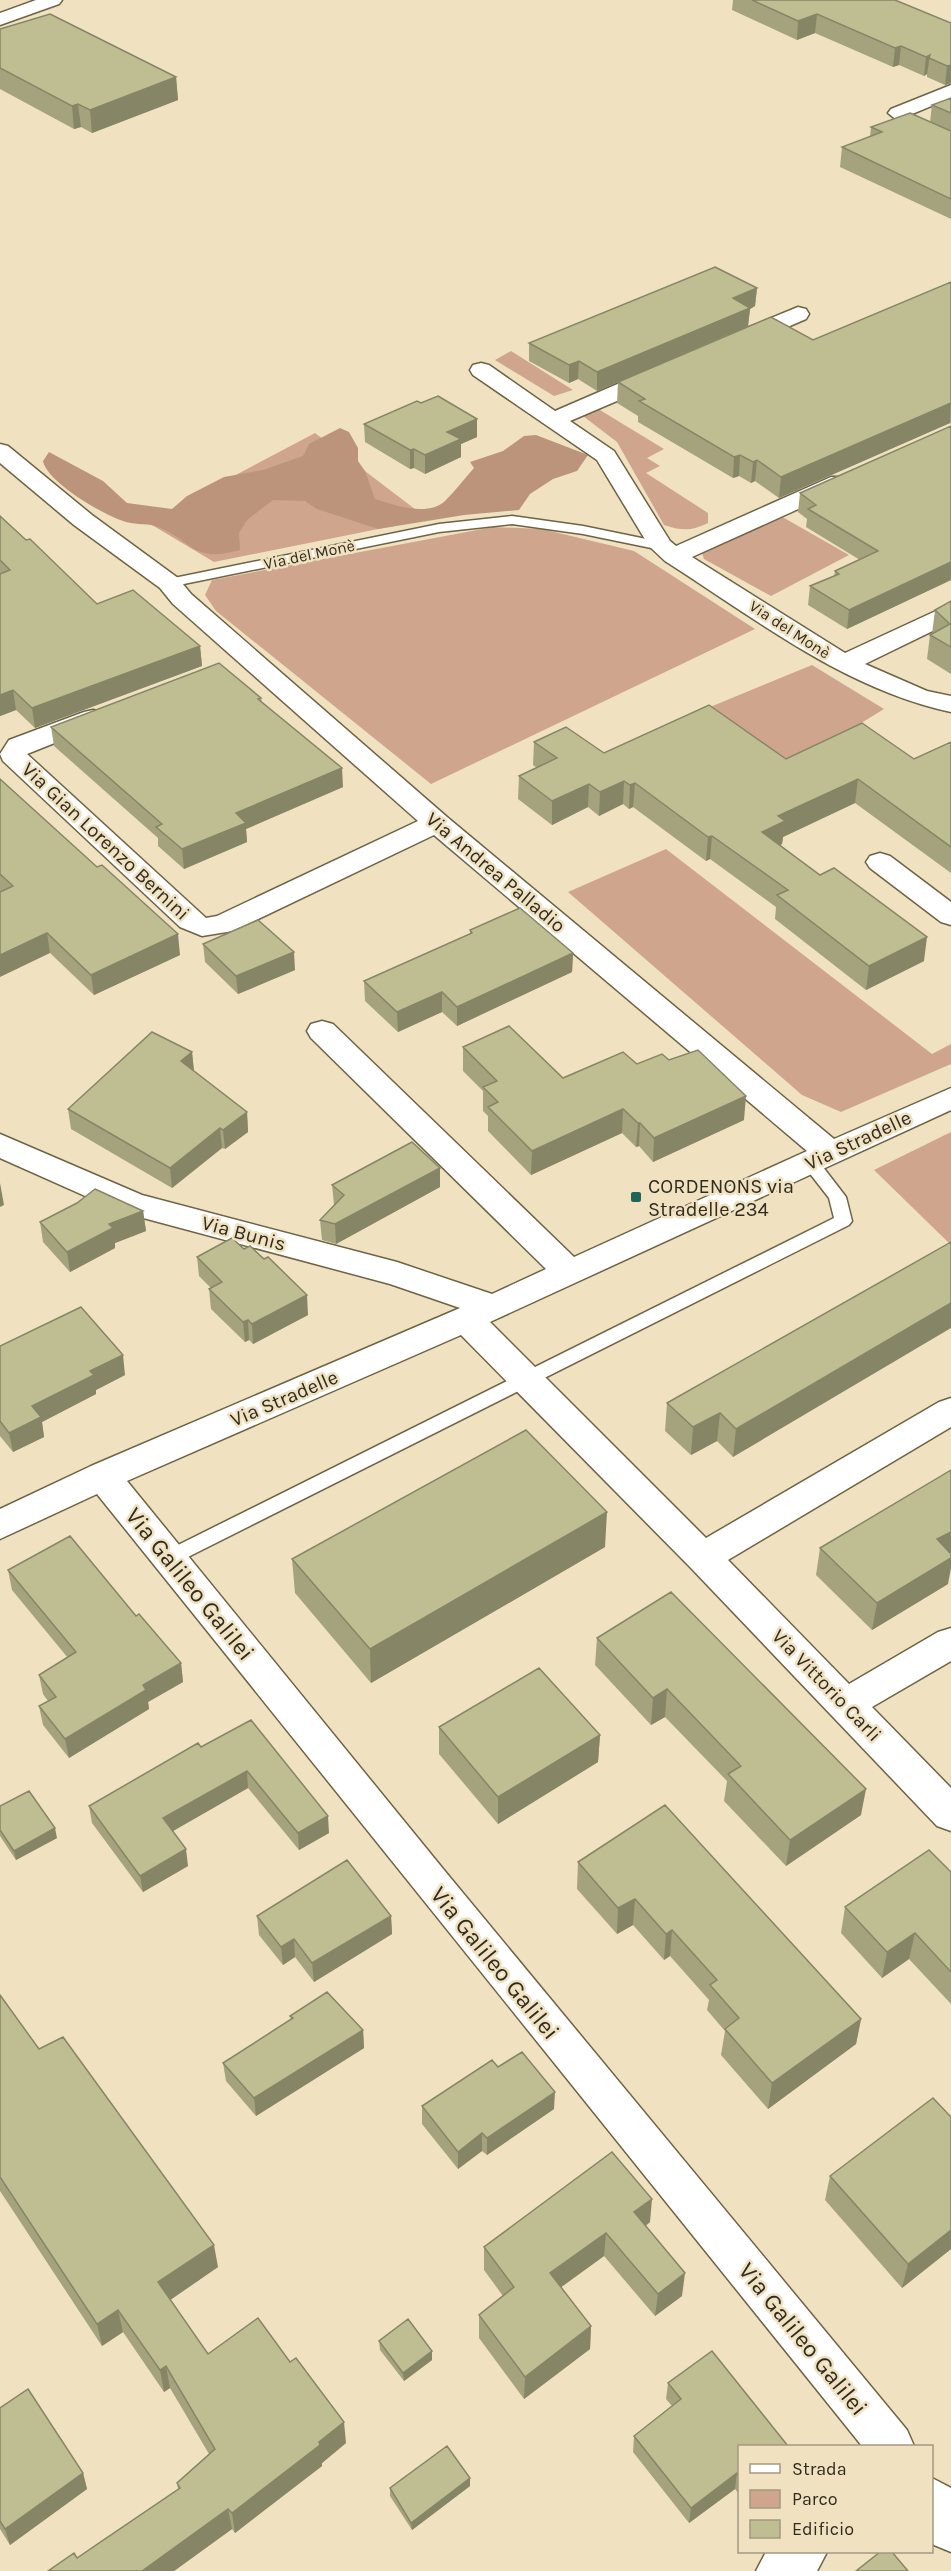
<svg xmlns="http://www.w3.org/2000/svg" width="951" height="2571" font-family="Karla,sans-serif">
	<rect width="100%" height="100%" fill="#f0e2c1"/>
	<path fill="#cfa68d" d="M511 351 573 390 554 396 495 360Z
		M595 407 664 449 647 458 660 466 646 473 708 513V523C692 531 681 531 664 525L617 442 583 416Z
		M315 433 428 519 214 562 147 522Z
		M779 515 849 555 771 596 704 559 702 553 711 545Z
		M493 527 542 529 634 551 755 629 431 784 216 611 205 595 212 580Z
		M812 665 884 709 793 765 710 707Z
		M666 849 932 1054 951 1044V1064L841 1112 802 1095 568 892Z
		M951 1132V1245L874 1170Z"/>
	<path fill="#bc947b" d="M340 428 349 432 358 448V461L365 471 375 499C394 505 428 517 445 501 455 491 464 479 474 468L470 462 503 451 524 436 536 435 588 455 577 471 553 479 530 494 519 510 464 515 378 529 317 509 305 501 273 500 247 520 239 533 240 550C191 564 192 539 155 526 145 523 133 525 123 521 102 514 47 482 43 461L49 452 103 481 127 503 172 509 187 496 224 477 263 470 303 456 309 444Z"/>
	<g fill="none" stroke-linecap="round" stroke-linejoin="round">
		<defs>
			<path id="lane" d="M512 516 583 526 661 542 668 546 661 550 583 534 512 524 439 532 169 587 162 583 169 579 439 524Z
				M810 1156 816 1158 846 1197 852 1221 849 1225 176 1563 169 1566 162 1563 159 1558 162 1553 834 1218 829 1198 801 1162Z"/>
			<path id="street" d="M951 85V98L912 114 927 125 951 136V149L913 133 888 113 891 109Z
				M798 307 806 309 809 314 806 319 746 345H730L727 340 730 335Z
				M481 363 489 365 555 411 650 370H666L669 375 666 380 570 421 614 451 670 541 676 546 831 477H847L851 482 847 487 692 557 845 653 951 604V622L865 664 927 691 951 696V712C844 689 756 619 665 561L649 546 597 460 473 375 470 370 473 365Z
				M0 444 8 446 92 515 178 578 191 594 447 817 834 1139 951 1088V1110L490 1322 706 1538 939 1402 951 1398V1427L728 1560 849 1684 938 1632 951 1628V1661L872 1707 951 1788V1831L937 1826 690 1567 461 1335 127 1481 444 1870 907 2430 914 2446H862L97 1494 0 1539V1509L91 1466 460 1308 390 1284 121 1212 0 1158V1134L142 1195 397 1262 492 1294 546 1269 311 1038 307 1031 311 1024 322 1021 333 1024 574 1257 807 1151 434 835 233 931 202 936 180 927 3 761 0 754 9 740 84 712 93 710 102 712 106 718 102 724 27 754 206 918 217 916 418 821 173 604 160 588 74 525 0 463Z
				M880 853 890 856 951 902V925L941 922 870 868 866 862 870 856Z
				M932 2478 951 2488V2552L934 2545 932 2541Z
				M766 2552H827L817 2571H756Z"/>
			<path id="secondary" d="M36 0H62L59 4 0 25V13Z"/>
		</defs>
		<use href="#lane" stroke="#6e6345" stroke-width="3"/>
		<use href="#street" stroke="#6e6345" stroke-width="3"/>
		<use href="#secondary" stroke="#6e6345" stroke-width="3"/>
		<use href="#lane" fill="#fff" fill-rule="evenodd"/>
		<use href="#street" fill="#fff" fill-rule="evenodd"/>
		<use href="#secondary" fill="#fff" fill-rule="evenodd"/>
	</g>
	<path fill="#a4a37e" d="M733 0H895L951 23V83L945 85 927 77V74L924 76 899 65 893 67 815 33 797 40 732 10Z
		M0 29 176 77 178 100 92 133 81 127 74 129 0 89Z
		M951 98V219L840 167 842 147 870 137 871 127 930 122 932 105Z
		M951 282V424L950 423 779 498 755 481 751 483 739 476 733 478 638 422V416L617 403 618 382 813 340Z
		M757 288 755 306 750 309 748 326 597 391 578 379 569 383 529 361V343Z
		M364 424 477 437 461 444V457L425 474 414 468 410 469 365 442Z
		M951 426V580L847 629 808 605 810 586 834 576 835 571 860 560 806 527 807 519 798 512 800 493Z
		M0 516 97 604 200 646 202 666 35 728 16 710 0 716Z
		M951 601V674L927 659 930 635 932 634 935 610Z
		M261 698 262 702 343 787 246 829 247 842 184 869 158 846V838L54 746 51 727Z
		M534 742 604 753 786 759H914L951 742V873L855 803 783 837 782 844 780 845 924 961 866 990 775 919 776 907 710 859 706 861 633 807 629 809 623 804 599 816 588 807 552 825 518 799 519 776 537 768 533 765Z
		M0 779 180 955 94 995 50 953 0 891Z
		M470 930 573 953 572 972 457 1026 442 1012 398 1032 365 1001 364 981 470 934Z
		M203 944 295 970 238 994 205 962Z
		M463 1047 563 1078 637 1064 744 1120 653 1162 639 1146 636 1147 622 1133 531 1175 488 1131V1116L483 1111V1091L463 1071Z
		M192 1052 194 1071 247 1112 248 1132 225 1149 222 1148 172 1188 71 1129 68 1109Z
		M332 1185 440 1187 336 1244 322 1240 320 1220 334 1205Z
		M143 1211 146 1231 115 1243V1248L70 1272 43 1242 40 1222Z
		M951 1242 733 1457 717 1441 691 1455 665 1431 667 1403Z
		M197 1257 308 1315 253 1344 249 1340 245 1342 211 1309 209 1289 211 1288 199 1276Z
		M0 1346 125 1375 96 1390V1394L42 1422 44 1437 13 1452 0 1436Z
		M605 1547 371 1683 295 1593 292 1559Z
		M820 1548 948 1584 872 1630 816 1575Z
		M8 1570 136 1616 181 1663 183 1682 148 1702 149 1709 69 1758 43 1725 39 1706 48 1701 43 1694 39 1675 68 1658 12 1590Z
		M597 1638 861 1815 786 1866 724 1801 727 1781 665 1717 651 1725 595 1665Z
		M251 1720 329 1833 299 1850 248 1788 173 1831 188 1866 143 1892 92 1823 89 1806 201 1747Z
		M439 1727 600 1735 598 1762 498 1824 439 1754Z
		M0 1806 57 1838 16 1860 0 1836Z
		M578 1862 861 2019 856 2044 768 2109 721 2055 725 2031 707 2010 709 2000 670 1956 664 1960 633 1925 617 1934 577 1889Z
		M951 1872V2004L909 1959 882 1978 841 1933 845 1907Z
		M257 1916H391L392 1934 314 1982 295 1957 283 1965 259 1935Z
		M0 1995 39 2049 218 2267 170 2300 208 2354 346 2443 322 2463V2466L235 2533 232 2529 174 2571H48L77 2558 178 2489 177 2483 209 2454 170 2388 164 2392 123 2332 102 2346 0 2191Z
		M290 2016 363 2030 364 2048 256 2116 226 2081 223 2063 291 2019Z
		M498 2067 554 2109 487 2155 482 2151 458 2169 422 2124V2106Z
		M951 2117V2249L902 2288 825 2200 830 2176Z
		M650 2222 646 2226 682 2296 655 2316 604 2256 561 2287 591 2326 590 2349 524 2399 479 2338V2315L503 2296 484 2270V2247Z
		M379 2341 432 2351V2360L404 2381 380 2350Z
		M668 2383 740 2446V2495L735 2489 689 2523 633 2452 634 2436 672 2406 666 2399Z
		M0 2408 83 2473 87 2489 10 2545 0 2529Z
		M470 2478V2486L412 2530 390 2496V2488Z"/>
	<path fill="#868566" d="M817 14 815 33 797 40 798 21Z
		M901 46 899 65 893 67 895 48Z
		M930 55 927 74 924 76 926 57Z
		M951 65V83L945 85 947 66Z
		M176 77 178 100 92 133 90 110Z
		M78 104 81 127 74 129 72 106Z
		M757 288 755 306 750 309 748 326 597 391V372L733 298Z
		M579 361 578 379 569 383V365Z
		M951 403 950 423 779 498 781 477Z
		M477 419V437L461 444V457L425 474V455L447 432Z
		M414 449V468L410 469V450Z
		M740 455 739 476 733 478 734 457Z
		M757 460 755 481 751 483 753 462Z
		M951 562V580L847 629 849 610Z
		M200 646 202 666 35 728 32 708Z
		M13 690 16 710 0 716V695Z
		M342 768 343 787 246 829 247 842 184 869 182 849 236 813Z
		M858 779 855 803 783 837 782 844 760 856 762 832 778 816Z
		M624 781 623 804 599 816 600 792Z
		M635 783 633 807 629 809 630 785Z
		M589 784 588 807 552 825V801Z
		M712 836 710 859 706 861 708 837Z
		M47 933 50 953 0 977V955Z
		M178 934 180 955 94 995 91 975Z
		M927 937 924 961 866 990 869 966Z
		M294 952 295 970 238 994 236 976Z
		M573 953 572 972 457 1026V1007Z
		M442 992V1012L398 1032 397 1012Z
		M192 1052 194 1072 181 1061Z
		M746 1096 744 1120 653 1162 654 1138Z
		M623 1109 622 1133 531 1175 532 1151Z
		M247 1112 248 1132 225 1149 223 1130Z
		M638 1123H640L639 1146 636 1147Z
		M220 1128 222 1148 172 1188 170 1168Z
		M440 1168V1187L336 1244 335 1224Z
		M0 1183 4 1205 0 1207Z
		M143 1211 146 1231 115 1243V1248L70 1272 67 1252 109 1224Z
		M307 1295 308 1315 253 1344 252 1324Z
		M951 1303V1328L733 1457 736 1429Z
		M248 1320 249 1340 245 1342 243 1322Z
		M123 1355 125 1375 96 1390V1394L42 1422 44 1437 13 1452 9 1433 32 1406 90 1371Z
		M720 1413 717 1441 691 1455 693 1427Z
		M607 1512 605 1547 371 1683 370 1649Z
		M951 1532V1557L937 1539Z
		M951 1558V1568L948 1584 872 1630 877 1603Z
		M181 1663 183 1682 148 1702 149 1709 69 1758 65 1739 143 1685Z
		M667 1689 665 1717 651 1725 653 1698Z
		M600 1735 598 1762 498 1824V1797Z
		M247 1771 248 1788 166 1835 163 1818Z
		M866 1789 861 1815 786 1866 790 1840Z
		M328 1816 329 1833 299 1850 298 1833Z
		M55 1828 57 1838 16 1860 14 1851Z
		M186 1849 188 1866 143 1892 140 1876Z
		M635 1899 633 1925 617 1934 618 1908Z
		M391 1916 392 1934 314 1982 312 1963Z
		M672 1930 670 1956 664 1960 666 1934Z
		M915 1933 909 1959 882 1978 887 1952Z
		M294 1939 295 1957 283 1965 281 1947Z
		M861 2019 856 2044 768 2109 772 2083Z
		M363 2030 364 2048 256 2116 254 2098Z
		M555 2092 554 2109 487 2155V2138Z
		M482 2133V2151L458 2169V2152Z
		M652 2199 650 2222 632 2235 634 2212Z
		M951 2230V2249L902 2288 908 2264Z
		M606 2233 604 2256 549 2296 550 2273Z
		M214 2245 218 2267 163 2305 158 2282Z
		M685 2273 682 2296 655 2316 658 2294Z
		M118 2310 123 2332 102 2346 97 2324Z
		M591 2326 590 2349 524 2399 525 2377Z
		M432 2351V2360L404 2381 403 2373Z
		M166 2366 170 2388 164 2392 160 2370Z
		M344 2422 346 2443 322 2463V2466L235 2533 232 2513Z
		M83 2473 87 2489 10 2545 5 2529Z
		M737 2473 735 2489 689 2523 691 2508Z
		M470 2478V2486L412 2530 411 2523Z
		M228 2509 232 2529 174 2571H142Z"/>
	<path fill="#bfbe92" stroke="#868566" stroke-width="1.5" d="M752 0H895L951 23V65L947 66 929 58 930 55 926 57 901 46 895 48 817 14 798 21Z
		M50 14 176 77 90 110 78 104 72 106 0 68V29Z
		M951 98V113L932 105Z
		M910 113 951 131V199L842 147 882 132 871 127Z
		M715 267 757 288 733 298 750 308 597 372 579 361 569 365 529 343Z
		M951 282V403L781 477 757 460 753 462 740 455 734 457 639 401 645 399 618 382 771 317 813 340Z
		M438 396 477 419 447 432 461 439 425 455 414 449 410 450 364 424 417 401 421 403Z
		M951 426V562L849 610 810 586 839 574 835 571 878 551 808 509 816 505 800 493Z
		M0 516 26 540 30 539 97 604 133 590 200 646 32 708 13 690 0 695V574L10 570 0 560Z
		M951 601V647L930 635 950 624 935 610Z
		M219 663 261 698 258 699 342 768 236 813 246 823 182 849 156 827 162 824 51 727Z
		M709 705 786 759 862 723 914 759 951 742V847L858 779 778 816 785 821 762 832 820 875 834 868 927 937 869 966 777 895 788 890 712 836 708 837 635 783 630 785 624 781 600 792 589 784 552 801 519 776 557 758 534 742 566 727 604 753Z
		M0 779 97 867 102 865 178 934 91 975 47 933 0 955V892L13 886 0 874Z
		M520 908 573 953 457 1007 442 992 397 1012 364 981 472 933 470 930Z
		M258 920 294 952 236 976 203 944Z
		M509 1026 563 1078 623 1052 637 1064 662 1054 669 1060 698 1050 746 1096 654 1138 640 1123H638L623 1109 532 1151 488 1107 498 1102 483 1087 497 1081 463 1047Z
		M152 1032 192 1052 181 1061 247 1112 223 1130 220 1128 170 1168 68 1109Z
		M412 1142 440 1168 335 1224 320 1220 344 1195 332 1185Z
		M95 1189 143 1211 109 1224 113 1228 67 1252 40 1222 77 1203Z
		M232 1238 244 1249 250 1246 264 1259 268 1257 307 1295 252 1324 248 1320 243 1322 209 1289 222 1282 197 1257Z
		M951 1242V1303L736 1429 720 1413 693 1427 667 1403Z
		M81 1307 123 1355 90 1371 94 1375 32 1406 41 1417 9 1433 0 1421V1346Z
		M526 1430 607 1512 370 1649 292 1559Z
		M951 1470V1532L937 1539 951 1554V1558L877 1603 820 1548Z
		M70 1536 136 1616 139 1614 181 1663 143 1685 146 1690 65 1739 39 1706 56 1697 39 1675 76 1652 8 1570Z
		M671 1592 866 1789 790 1840 728 1774 741 1766 667 1689 653 1698 597 1638Z
		M539 1668 600 1735 498 1797 439 1727Z
		M251 1720 328 1816 298 1833 247 1771 163 1818 186 1849 140 1876 89 1806 198 1743 201 1747Z
		M29 1791 55 1828 14 1851 0 1830V1806Z
		M665 1805 861 2019 772 2083 725 2029 739 2018 710 1985 717 1980 672 1930 666 1934 635 1899 618 1908 578 1862Z
		M929 1850 951 1872V1972L915 1933 887 1952 845 1907Z
		M347 1860 391 1916 312 1963 294 1939 281 1947 257 1916Z
		M327 1992 363 2030 254 2098 223 2063 293 2018 290 2016Z
		M0 1995 39 2049 63 2037 214 2245 158 2282 208 2354 258 2318 290 2362 296 2358 344 2422 319 2442 320 2445 232 2513 228 2509 142 2571H48L74 2553 77 2558 180 2488 177 2483 215 2449 166 2366 160 2370 118 2310 97 2324 0 2177Z
		M522 2052 555 2092 487 2138 482 2133 458 2152 422 2106 492 2060 498 2067Z
		M933 2098 951 2117V2230L908 2264 830 2176Z
		M612 2152 652 2199 634 2212 685 2273 658 2294 606 2233 550 2273 591 2326 525 2377 479 2315 514 2287 484 2247Z
		M408 2319 432 2351 403 2373 379 2341Z
		M712 2351 788 2446H740V2476L737 2473 691 2508 634 2436 681 2399 668 2383Z
		M28 2389 83 2473 5 2529 0 2521V2408Z
		M447 2446 470 2478 411 2523 390 2488Z
		M880 2552H892L908 2571H856Z"/>
	<rect fill="#1e6559" stroke="#f0e2c1" stroke-width="2" x="630" y="1191" width="12" height="12" rx="3"/>
	<g text-anchor="middle" stroke-width="5" stroke-linejoin="round" paint-order="stroke">
		<g font-size="16" fill="#302b1e" stroke="#f0e2c1">
			<text transform="translate(309 554) rotate(-12)" y="6">Via del Monè</text>
			<text transform="translate(790 629) rotate(33)" y="6">Via del Monè</text>
		</g>
		<g font-size="20" fill="#302b1e" stroke="#f0e2c1">
			<text transform="translate(106 841) rotate(43)" y="7">Via Gian Lorenzo Bernini</text>
			<text transform="translate(496 872) rotate(40)" y="7">Via Andrea Palladio</text>
			<text transform="translate(858 1140) rotate(-25)" y="7">Via Stradelle</text>
			<text transform="translate(244 1233) rotate(15)" y="7">Via Bunis</text>
			<text transform="translate(284 1398) rotate(-23)" y="7">Via Stradelle</text>
			<text transform="translate(827 1685) rotate(46)" y="7">Via Vittorio Carli</text>
		</g>
		<g font-size="20" fill="#302b1e" stroke="#f0e2c1" text-anchor="start">
			<text x="648" y="1193">CORDENONS via<tspan x="648" dy="23">Stradelle 234</tspan></text>
		</g>
		<g font-size="24" fill="#302b1e" stroke="#f0e2c1">
			<text transform="translate(190 1584) rotate(51)" y="8">Via Galileo Galilei</text>
			<text transform="translate(495 1963) rotate(51)" y="8">Via Galileo Galilei</text>
			<text transform="translate(803 2339) rotate(51)" y="8">Via Galileo Galilei</text>
		</g>
	</g>
	<rect x="738" y="2445" width="195" height="108" fill="#f0e2c1" stroke="#a39980" stroke-width="1.5"/>
	<rect x="750" y="2464" width="30" height="9" fill="#ffffff" stroke="#a39980" stroke-width="1.5"/>
	<text x="792" y="2475" font-size="18" fill="#302b1e">Strada</text>
	<rect x="750" y="2490" width="30" height="18" fill="#cfa68d" stroke="#a39980" stroke-width="1.5"/>
	<text x="792" y="2505" font-size="18" fill="#302b1e">Parco</text>
	<rect x="750" y="2520" width="30" height="18" fill="#bfbe92" stroke="#a39980" stroke-width="1.5"/>
	<text x="792" y="2535" font-size="18" fill="#302b1e">Edificio</text>
</svg>
